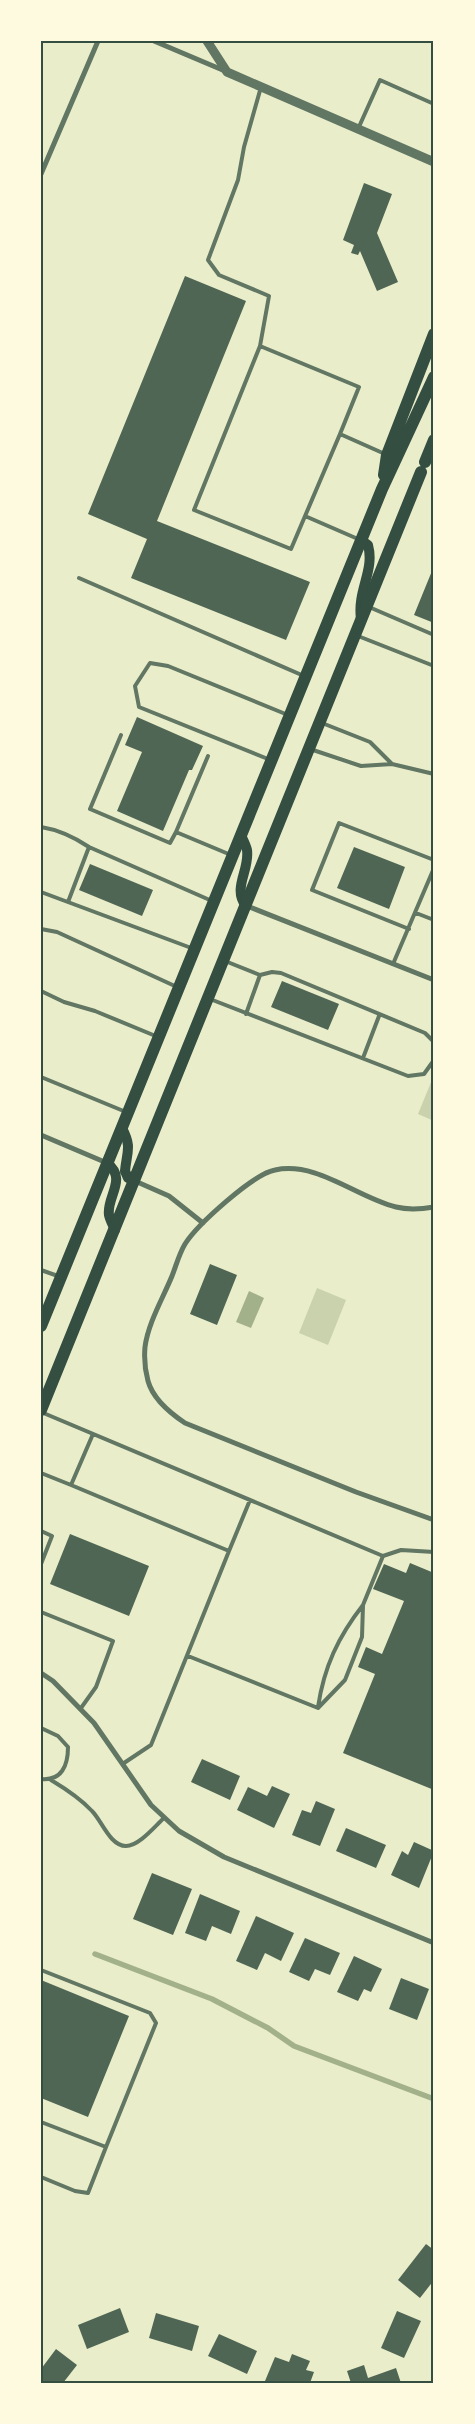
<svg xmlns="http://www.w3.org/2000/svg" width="475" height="2424" font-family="Karla,sans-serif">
	<rect width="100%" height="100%" fill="#e9edc9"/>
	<path fill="#cad2ad" d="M434 1075V1121L418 1114Z
		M317 1288 346 1300 328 1345 299 1333Z"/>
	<path fill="#a3b18a" d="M249 1291 264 1298 251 1328 236 1322Z"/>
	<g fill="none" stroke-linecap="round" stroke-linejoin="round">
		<path stroke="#a3b18a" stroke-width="5.5" d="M95 1954 212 1999 268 2028 294 2046 434 2099"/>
	</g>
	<path fill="#4f6655" d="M364 183 392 194 377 233 398 282 377 291 360 251 358 255 351 253 354 245 343 240Z
		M185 276 246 301 157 521 310 582 286 640 131 578 147 539 88 514Z
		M434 566V623L414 615Z
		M137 717 203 746 192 770H189L163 831 117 811 142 752 125 745Z
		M354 847 405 867 389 909 337 888Z
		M90 864 153 890 142 916 79 890Z
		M282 981 339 1004 328 1030 271 1007Z
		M210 1264 237 1275 217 1325 190 1314Z
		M70 1534 149 1566 129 1616 50 1584Z
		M410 1563 434 1573V1790L343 1753 375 1674 358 1667 366 1647 382 1654 404 1601 373 1589 384 1564 406 1573Z
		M202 1759 240 1776 230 1800 191 1782Z
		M272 1786 290 1794 274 1828 237 1810 248 1787 267 1796Z
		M316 1801 335 1809 320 1846 292 1835 302 1810 311 1813Z
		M346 1828 386 1845 376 1868 336 1851Z
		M414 1842 434 1851 419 1888 391 1875 402 1851 408 1855Z
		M152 1873 192 1889 173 1935 133 1919Z
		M200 1894 240 1911 231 1934 212 1926 206 1941 185 1933Z
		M256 1916 294 1933 281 1961 265 1953 257 1970 236 1961Z
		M305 1938 340 1953 330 1975 315 1969 309 1981 289 1972Z
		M354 1956 382 1969 371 1992 364 1989 358 2001 337 1992Z
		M401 1978 429 1989 417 2020 389 2009Z
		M41 1980 129 2016 88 2117 41 2098Z
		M426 2244 434 2250V2280L420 2298 398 2280Z
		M120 2308 129 2332 87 2349 78 2325Z
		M397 2311 421 2321 404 2358 381 2348Z
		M156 2313 199 2326 192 2351 149 2338Z
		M219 2334 257 2351 247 2374 208 2356Z
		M56 2349 77 2365 63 2383H41V2369Z
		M292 2354 310 2361 306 2370 314 2372 310 2383 265 2381 275 2357 289 2362Z
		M364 2365 368 2378 396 2368 401 2383H351L347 2371Z"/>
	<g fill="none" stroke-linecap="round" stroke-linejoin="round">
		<path stroke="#617663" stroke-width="4" d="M358 129 380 80 434 104
			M260 346 269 296 219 275 208 260 238 180 244 147 261 87
			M340 434 291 549 194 510 260 346 359 387 340 434 385 454
			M305 516 358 539
			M79 578 304 676
			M369 607 434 635
			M358 636 434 666
			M322 723 370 742 392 764
			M121 735 90 809 170 843 176 832
			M310 749 361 766 392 764 434 774
			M208 756 176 832 231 855
			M268 759 139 707 135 686 150 663 168 666 288 715
			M41 827C60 830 74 837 89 847L212 901
			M41 892 194 949
			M68 902 89 847
			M416 913 434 920
			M41 929 57 932 177 987
			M409 929 312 890 339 823 434 860
			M225 961 260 975 272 972 281 973 425 1033 434 1042
			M393 964 434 868
			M41 991 64 1002 95 1011 158 1037
			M210 999 408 1076 424 1074 434 1060
			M246 1014 260 975
			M363 1058 379 1016
			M41 1077 126 1112
			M41 1270 58 1276
			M41 1412 383 1556 401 1550 434 1552
			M93 1434 71 1485 229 1551 151 1745 124 1763
			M41 1473 71 1485
			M41 1531 52 1536 41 1564
			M229 1551 250 1500
			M41 1612 113 1641 96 1687 81 1708
			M188 1656 318 1708 345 1680 362 1637 363 1605 383 1556
			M318 1707C324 1667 338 1637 363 1605
			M41 1728 58 1736 68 1747C68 1765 62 1781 41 1779
			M51 1780C66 1789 80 1798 92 1811 102 1821 110 1846 126 1846 139 1846 155 1826 164 1818
			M41 1970 150 2013 156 2023 106 2147
			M41 2122 106 2147 88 2193 75 2191 41 2177"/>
		<path stroke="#617663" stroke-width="5" d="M154 41 225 71
			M41 174 98 41
			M247 906 434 980
			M41 1135 107 1163
			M135 1181 169 1196 203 1223
			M434 1207C422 1209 408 1210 396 1207 356 1197 317 1161 275 1170 253 1174 197 1225 185 1244 179 1254 176 1266 172 1276 163 1298 148 1323 145 1347 144 1358 145 1370 148 1381 153 1399 170 1413 185 1423L356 1492 434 1520
			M41 1673 53 1681 94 1723 151 1805 179 1831 224 1857 434 1943"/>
		<path stroke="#617663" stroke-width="9" d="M207 41 227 72 434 162"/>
		<path stroke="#344e41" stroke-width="10" d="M361 619C357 590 375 571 368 545L361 540
			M241 835C243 840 246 845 247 850 250 870 232 888 246 906
			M122 1128C132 1147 127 1151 125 1171L128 1178 135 1181
			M107 1163C128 1179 106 1197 109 1215 110 1220 113 1225 115 1230"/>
		<path stroke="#344e41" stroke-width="12" d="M425 462 434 440
			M384 475 387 455 434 334
			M41 1326 382 489 434 377
			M41 1410 421 472"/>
	</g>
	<rect width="475" height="2424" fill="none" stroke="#fefae0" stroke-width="85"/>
	<rect x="42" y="42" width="390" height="2340" fill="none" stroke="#344e41" stroke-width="2"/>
</svg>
